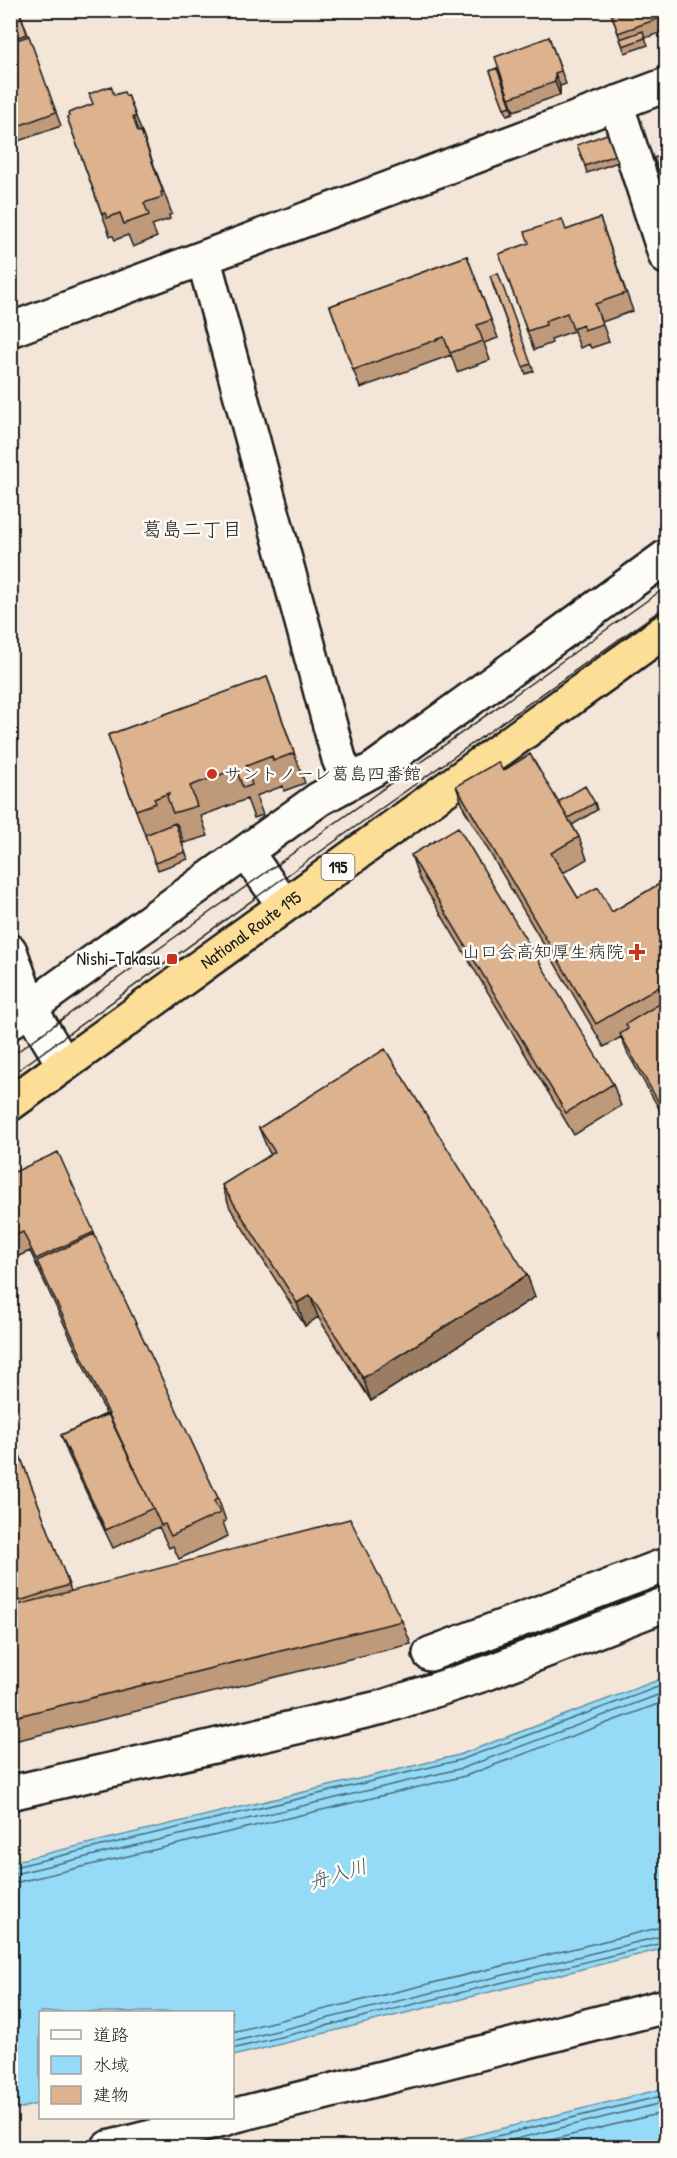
<svg xmlns="http://www.w3.org/2000/svg" width="677" height="2158" font-family="'Patrick Hand','Klee One',sans-serif">
	<rect width="100%" height="100%" fill="#f3e6d8"/>
	<filter id="ink" filterUnits="userSpaceOnUse"><feTurbulence type="fractalNoise" baseFrequency=".0167" numOctaves="2"/><feDisplacementMap in="SourceGraphic" scale="12" xChannelSelector="R" yChannelSelector="G"/><feConvolveMatrix kernelMatrix="1 2 1 2 8 2 1 2 1" color-interpolation-filters="sRGB"/></filter>
	<g filter="url(#ink)">
		<path fill="#95dbf7" stroke="#658f9f" stroke-width="1.5" d="M666 1677V1948L233 2056 232 2012H40V2103L11 2111V1862L459 1755Z
			M666 2088V2147H664L423 2148Z"/>
		<g fill="none" stroke-linecap="round" stroke-linejoin="round">
			<path stroke="#4c6874" stroke-width="1.5" d="M10 1868 460 1760 666 1684
				M10 1875 463 1768 666 1692
				M10 1884 465 1776 666 1701
				M232 2032 666 1926
				M232 2042 666 1935
				M232 2049 666 1942
				M448 2148 666 2095
				M480 2148 666 2102
				M518 2148 666 2112"/>
			<defs>
				<path id="minor" d="M616 103 666 257
					M204 260 339 759 349 782
					M246 852 284 905
					M10 951 30 1008 64 1065
					M10 1022 319 799 374 769 666 557
					M430 1654 666 1565
					M10 1793 383 1707 487 1673 666 1604
					M232 2116 666 2006
					M108 2148 227 2118"/>
				<path id="tertiary" d="M10 330 666 85"/>
				<g id="trunk">
					<path id="s1" d="M10 1104 666 630"/>
				</g>
			</defs>
			<use href="#minor" stroke="#1c1c1c" stroke-width="38"/>
			<use href="#tertiary" stroke="#1c1c1c" stroke-width="38"/>
			<use href="#trunk" stroke="#1c1c1c" stroke-width="38"/>
			<use href="#minor" stroke="#fdfcf7" stroke-width="33"/>
			<use href="#tertiary" stroke="#fdfcf7" stroke-width="33"/>
			<use href="#trunk" stroke="#fcde96" stroke-width="33"/>
			<path stroke="#1c1c1c" stroke-width="1.5" d="M10 1057 164 945 666 587
				M10 1076 265 891 666 606"/>
		</g>
		<path fill="#be997a" stroke="#1c1c1c" stroke-width="1.5" d="M10 10H19L61 126 10 144Z
			M610 10H666V31L645 38 648 45 625 53Z
			M549 37 566 84 560 86V95L514 111 509 98Z
			M497 68 513 113 507 115 490 71Z
			M114 95 126 96 128 95 172 214 169 215 170 219 152 225 157 237 133 247 128 235 115 240 113 236H110L67 117 93 104Z
			M607 134 618 162 587 173 585 166Z
			M600 218 633 311 602 322 609 342 591 348 589 344 580 348 574 331 551 339 552 343 534 350 499 254Z
			M467 256 498 338 484 343 490 360 457 372 451 355 360 388 330 306Z
			M492 283 531 364 534 371 526 374Z
			M267 677 305 783 284 791 283 786 256 796 263 815 254 818 247 799 201 816 208 836 184 843 177 824 175 825 188 859 158 870 108 735Z
			M503 771 558 802 595 803 597 810 572 825 579 837 587 859 563 873 578 898 612 912 666 880V1121L627 1052 621 1037 604 1047 464 809 456 786Z
			M411 855 613 1084 621 1106 574 1135 419 878Z
			M259 1128 527 1275 535 1297 371 1401 318 1317 305 1326 230 1208 222 1185 271 1155 268 1150Z
			M10 1174 94 1232 98 1244 218 1498 226 1521 223 1522 228 1536 179 1559 173 1546 169 1548 159 1527 113 1548 68 1454 61 1435 106 1414 30 1251 10 1260Z
			M10 1429 71 1591 402 1621 411 1644 10 1742Z"/>
		<path fill="#9b7d63" stroke="#1c1c1c" stroke-width="1.5" d="M555 73 560 86V95L555 82Z
			M527 1275 535 1297 371 1401 363 1378Z
			M310 1295 318 1317 305 1326 297 1303Z"/>
		<path fill="#ddb28e" stroke="#1c1c1c" stroke-width="1.5" d="M10 10H19L27 34 10 40Z
			M610 10H666V16L618 33Z
			M643 31 645 38 623 46 620 39Z
			M29 36 56 112 10 129V42Z
			M549 37 561 71 555 73V82L509 98 495 57Z
			M497 68 511 106 504 108 490 71Z
			M111 86 114 95 124 92 126 96 128 95 136 117H133L138 132 141 131 163 192H161L162 197 144 203 149 215 124 224 120 213 107 218 105 213 102 214 67 117 69 116 68 113 93 104 89 94Z
			M607 134 615 155 585 166 577 145Z
			M666 153V191L654 158Z
			M666 194V208L662 196Z
			M600 218 626 293 595 304 602 324 584 330 583 325 573 329 567 313 545 321 546 325 527 331 499 254 529 243 525 232 562 219 566 230Z
			M467 256 491 320 477 325 483 341 450 353 444 337 353 370 330 306Z
			M498 273 531 364 523 367 490 276Z
			M267 677 294 753 273 761 272 756 246 766 252 785 243 788 236 769 190 786 197 806 173 813 167 797 169 793 154 799 156 803 136 810 108 735Z
			M530 754 579 837 551 853 578 898 598 887 612 912 666 880V983L596 1024 456 786 498 762 503 771Z
			M585 786 595 803 568 818 558 802Z
			M175 823 185 852 155 863 145 835Z
			M458 827 613 1084 566 1113 411 855Z
			M666 1000V1115L620 1034 628 1029 626 1024Z
			M385 1049 527 1275 363 1378 310 1295 297 1303 222 1185 275 1152 259 1128Z
			M58 1152 94 1232 36 1259 23 1232 10 1238V1174Z
			M94 1234 218 1498 214 1501 220 1513 171 1536 165 1524 161 1525 37 1261Z
			M108 1414 153 1508 106 1530 61 1435Z
			M10 1429 69 1585 10 1604Z
			M350 1519 402 1621 10 1718V1607Z"/>
	</g>
	<g fill="#c8321e" stroke="#fdfcf7" stroke-width="2">
		<circle cx="212" cy="774" r="6"/>
		<path d="M634 943h6v6h6v6h-6v6h-6v-6h-6v-6h6z"/>
		<rect x="166" y="953" width="12" height="12" rx="3"/>
	</g>
	<g text-anchor="middle" stroke-width="5" stroke-linejoin="round" paint-order="stroke">
		<rect fill="#fdfcf7" stroke="#605f5e" stroke-width="1.5" x="321.5" y="854" width="33" height="26" rx="4.5"/>
		<g font-size="16" font-weight="bold" fill="#1c1c1c">
			<text x="338" y="873">195</text>
		</g>
		<g font-size="18" fill="#1c1c1c" stroke="#fdfcf7" text-anchor="end">
			<text x="224" y="780" text-anchor="start">サントノーレ葛島四番館</text>
			<text x="624" y="958">山口会高知厚生病院</text>
			<text x="160" y="965">Nishi-Takasu</text>
		</g>
		<g font-size="18" fill="#1c1c1c" stroke="#fdfcf7">
			<text dy="6" stroke="none"><textPath href="#s1" startOffset="297">National Route 195</textPath></text>
		</g>
		<g font-size="20" fill="#1c1c1c" stroke="#fdfcf7">
			<text x="192" y="536">葛島二丁目</text>
		</g>
		<g font-size="20" font-style="italic" fill="#465f69" stroke="#fdfcf7">
			<text transform="translate(338 1874) rotate(-17)" y="7">舟入川</text>
		</g>
	</g>
	<rect width="677" height="2158" fill="none" stroke="#fdfcf7" stroke-width="36"/>
	<rect x="18" y="18" width="641" height="2122" fill="none" stroke="#1c1c1c" stroke-width="2" filter="url(#ink)"/>
	<rect x="39" y="2011" width="195" height="108" fill="#fdfcf7" stroke="#a3a29f" stroke-width="1.5"/>
	<rect x="51" y="2030" width="30" height="9" fill="#fdfcf7" stroke="#a3a29f" stroke-width="1.5"/>
	<text x="93" y="2041" font-size="18" fill="#1c1c1c">道路</text>
	<rect x="51" y="2056" width="30" height="18" fill="#95dbf7" stroke="#a3a29f" stroke-width="1.5"/>
	<text x="93" y="2071" font-size="18" fill="#1c1c1c">水域</text>
	<rect x="51" y="2086" width="30" height="18" fill="#ddb28e" stroke="#a3a29f" stroke-width="1.5"/>
	<text x="93" y="2101" font-size="18" fill="#1c1c1c">建物</text>
</svg>
